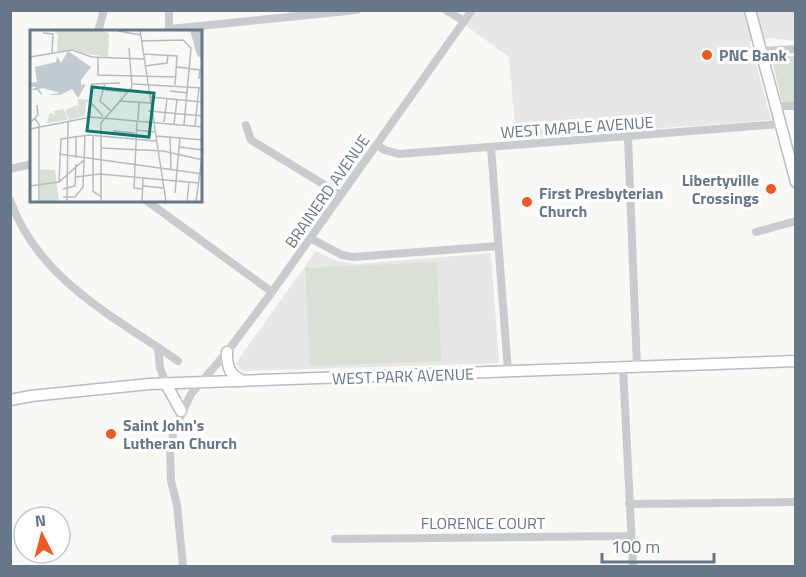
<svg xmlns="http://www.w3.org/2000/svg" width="806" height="577" font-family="'Titillium Web',sans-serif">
	<rect width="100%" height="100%" fill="#f8f8f5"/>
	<path fill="#e6e7e6" d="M476 10H795L796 41 770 38 750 41 771 120 516 139 509 57 465 25Z
		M316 251 337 261 357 264 491 253 499 363 242 371 236 363Z"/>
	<path fill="#d9e1d6" d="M771 56H795V102H782Z
		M437 262 441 361 310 366 305 268Z"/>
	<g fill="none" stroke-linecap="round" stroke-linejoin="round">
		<defs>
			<path id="major" d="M750 10 796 182
				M227 352C227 368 229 374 243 381
				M166 384 181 411
				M10 400 31 396 149 384 796 361"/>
		</defs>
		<use href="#major" stroke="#b9bdc1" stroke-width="13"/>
		<path stroke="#c8cccf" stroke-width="8" d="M169 10V32
			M446 10 464 21
			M170 29 357 10
			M98 32 104 10
			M761 51 796 49
			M776 106H796
			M246 125 251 140 341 195
			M628 137 637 367
			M377 145 385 150 399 154 780 124
			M491 147 508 372
			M10 169 32 164
			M10 200C38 279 113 316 178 361
			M147 201 272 292
			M756 232 796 221
			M310 238 342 255 353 257 498 246
			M158 347 160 368 166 384
			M623 367 633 566
			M629 504 796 502
			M335 539 631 536
			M183 566 177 505 171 481 170 450 174 430 191 394 227 352 272 292 472 10"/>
		<use href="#major" stroke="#fff" stroke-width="10"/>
	</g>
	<g fill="#ef591e" stroke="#fff" stroke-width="2">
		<circle cx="707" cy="55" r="6"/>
		<circle cx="771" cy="189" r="6"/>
		<circle cx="527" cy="202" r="6"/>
		<circle cx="111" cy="434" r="6"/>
	</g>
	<g text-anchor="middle" stroke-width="6" stroke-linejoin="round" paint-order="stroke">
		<g font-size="16" font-weight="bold" fill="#657788" stroke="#fff" text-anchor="start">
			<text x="719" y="61">PNC Bank</text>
			<text x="759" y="186" text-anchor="end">Libertyville<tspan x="759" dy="18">Crossings</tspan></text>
			<text x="539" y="199">First Presbyterian<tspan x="539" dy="18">Church</tspan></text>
			<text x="123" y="431">Saint John's<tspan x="123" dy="18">Lutheran Church</tspan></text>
		</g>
		<g font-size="16" fill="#657788" stroke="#fff">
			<text transform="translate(577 127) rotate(-4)" y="6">WEST MAPLE AVENUE</text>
			<text transform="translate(327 191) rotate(-55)" y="6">BRAINERD AVENUE</text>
			<text transform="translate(403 376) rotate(-2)" y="6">WEST PARK AVENUE</text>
			<text x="483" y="529">FLORENCE COURT</text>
		</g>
	</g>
	<g transform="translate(30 30)">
		<rect width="172" height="172" fill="#f8f8f5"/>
		<path d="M20 0H68L49 2 53 23 42 19 27 23 28 4ZM48 69 60 70 56 73 55 86 39 90 36 81 37 90 17 93 20 83 26 85 23 81 33 79 35 83V80L47 75 48 81ZM10 139 25 140 29 172H10Z" fill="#d9e1d6"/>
		<path d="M68 0 79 3 78 27 53 23 49 2Z" fill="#d9e1d6"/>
		<path d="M160 0H172V29L167 25ZM38 21 61 37 51 50V55L56 54 48 68 42 59 30 65H18L30 63 13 58 9 59 12 63 11 65 7 60H0L7 57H0V53L7 52 5 37 26 32 27 26 31 33Z" fill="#c1ccd1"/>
		<path fill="none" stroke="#b4bcc2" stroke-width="1.5" d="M110 0 136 172M88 1 111 5M13 3 23 4 22 24M112 11 153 10 161 18 154 95M114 24 147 26 145 55M0 27 42 20 62 27 114 29M68 27V45L146 47M115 36 137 33 138 25M147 37 170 40 169 49M75 53 70 71 81 81M103 54 173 58M75 60 97 62M140 61 158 63M120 67 173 72M90 71 121 73M118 81 173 86M73 86 61 73 62 54 90 53M5 89 9 94V172M108 90 109 72M107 91 104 158 113 159M134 92 137 69M0 93 8 85 7 75M144 94 147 70M165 96 169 57M0 99 61 87 173 97M106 100 125 102M83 101 105 103M63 105V161L71 167M126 106 173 110M140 106 141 140M149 117 173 120M71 118 133 121 173 130M29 124 173 144M46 128V106M46 147 70 144 169 153M29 152 31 109 59 105 126 111M0 156 29 152 54 130M113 156 134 158M33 159 45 156 46 134M145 163 150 107M33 167H45L53 157 55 105M37 172 38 91M71 172V93L102 57 99 18M112 172 113 148M157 172 159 152M166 172 173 119"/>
		<path fill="#0f766e" fill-opacity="0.15" stroke="#0f766e" stroke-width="3" d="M62 57 124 63 119 107 57 101Z"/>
		<rect width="172" height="172" fill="none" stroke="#657788" stroke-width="3"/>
	</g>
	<rect width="806" height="577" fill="none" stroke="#657788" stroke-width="24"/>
	<g transform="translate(42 535) rotate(354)"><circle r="28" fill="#ffffff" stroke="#c1c9cf" stroke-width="1.5"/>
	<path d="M0-4.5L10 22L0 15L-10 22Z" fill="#ef591e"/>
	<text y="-9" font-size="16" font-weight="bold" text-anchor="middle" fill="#657788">N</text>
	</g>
	<path d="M602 553v9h112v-9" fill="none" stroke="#657788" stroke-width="3"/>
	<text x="611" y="553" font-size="18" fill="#657788" stroke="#ffffff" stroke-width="4.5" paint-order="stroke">100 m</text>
</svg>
